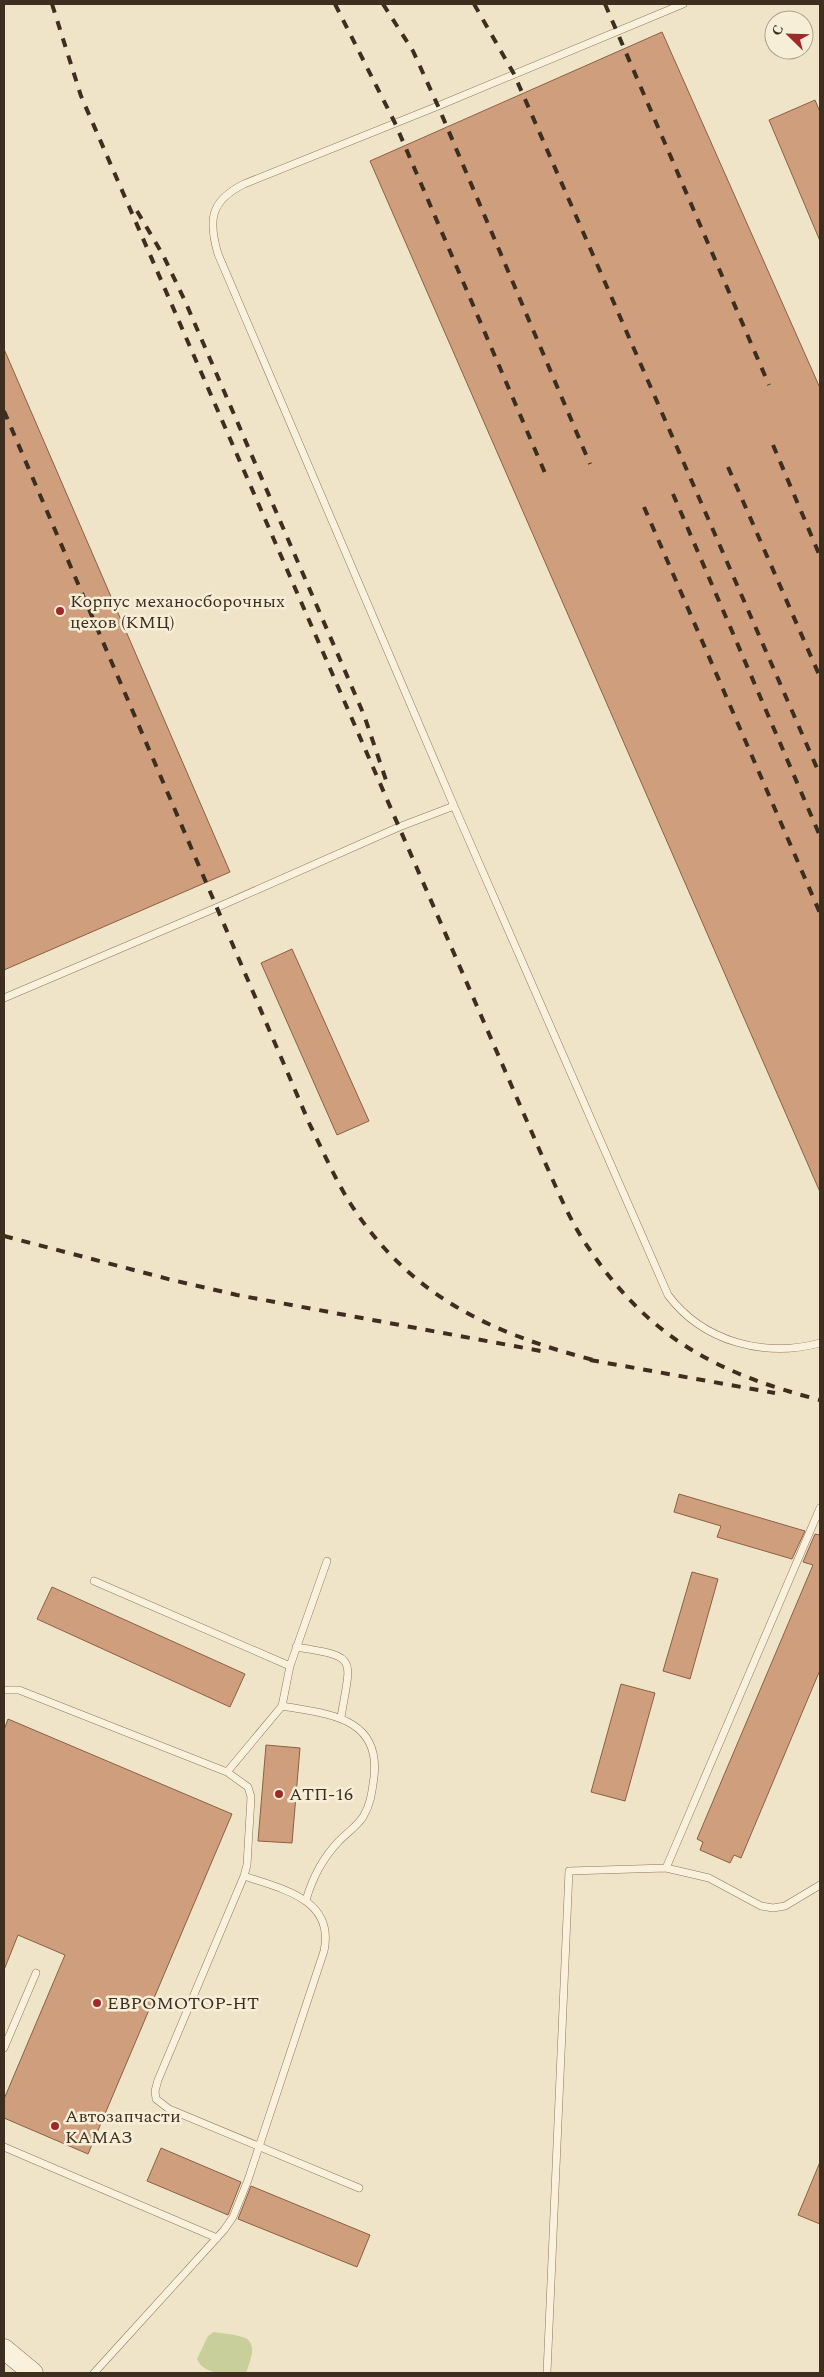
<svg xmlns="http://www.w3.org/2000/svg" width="824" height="2377" font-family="Spectral,serif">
	<rect width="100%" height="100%" fill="#f0e4c8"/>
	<path fill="#c9cf9b" d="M214 2332C248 2337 261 2335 246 2373 229 2373 205 2377 197 2359L208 2336Z"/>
	<path fill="#cf9f7d" stroke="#8d5f41" d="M662 32 820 388V1192L370 161Z
		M815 100 820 112V241L769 120Z
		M4 349 230 872 4 970Z
		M292 949 369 1121 337 1135 261 963Z
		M679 1494 805 1531 792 1559 717 1537 721 1526 674 1512Z
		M815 1534 820 1535V1670L741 1858 734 1855 730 1863 700 1850 703 1842 697 1839 813 1565 803 1562Z
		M692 1572 718 1579 690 1679 663 1671Z
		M52 1587 245 1674 230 1707 37 1619Z
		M621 1684 655 1693 625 1801 591 1792Z
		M8 1719 232 1814 88 2154 4 2118V2099L65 1955 18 1935 4 1970V1730Z
		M266 1745 300 1748 292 1843 258 1841Z
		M161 2148 241 2182 228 2215 147 2181Z
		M820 2162V2224L798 2215Z
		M251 2186 370 2235 357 2267 238 2219Z"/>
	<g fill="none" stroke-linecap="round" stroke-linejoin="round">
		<defs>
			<path id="service" d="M683 4 438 106 244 184C210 201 208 220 218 254L454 806 668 1295C703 1342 765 1358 820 1343
				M4 998 218 907 399 827 454 806
				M94 1581 290 1666 282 1706 227 1772
				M296 1647C359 1657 351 1657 341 1717
				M290 1666 327 1561
				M4 1690H19L227 1772 248 1787 251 1797 247 1865 244 1876 158 2080 155 2091 156 2099 169 2109 359 2188
				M282 1706C326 1714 381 1716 374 1777 372 1791 371 1804 363 1817 357 1826 347 1833 339 1841 322 1859 313 1877 306 1900
				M666 1868 820 1508
				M4 2048 36 1973
				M4 2147 217 2238
				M94 2373 224 2230 233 2217 248 2180 324 1951C335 1899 282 1889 244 1876
				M547 2373 569 1871 666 1868 709 1878 761 1906 773 1908 785 1906 820 1885"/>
			<path id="secondary" d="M4 2349 33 2373"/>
		</defs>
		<use href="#service" stroke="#8d765c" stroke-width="8"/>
		<use href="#secondary" stroke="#6f573f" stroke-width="21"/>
		<use href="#service" stroke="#faf1dc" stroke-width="7"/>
		<use href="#secondary" stroke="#faf1dc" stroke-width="20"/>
		<path stroke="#3d2e20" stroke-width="4" stroke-dasharray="9 9" stroke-linecap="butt" d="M52 4 81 96 104 149 543 1158C557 1189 570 1222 590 1250 650 1339 719 1374 820 1400
			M335 4 395 123 548 480
			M383 4 413 51 438 106 590 464
			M474 4 514 74 820 775
			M605 4 769 385
			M137 211 163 255 185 301 364 715 388 786
			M4 411 310 1125C323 1151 335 1179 350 1203 411 1298 493 1334 597 1361
			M773 445 820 556
			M728 467 820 677
			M673 494 820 836
			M644 507 820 913
			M4 1236 172 1280 237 1295 541 1351
			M590 1360 775 1393"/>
	</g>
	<g fill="#9e2a2b" stroke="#f7eed8" stroke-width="2">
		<circle cx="60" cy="611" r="5"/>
		<circle cx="279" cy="1794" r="5"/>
		<circle cx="97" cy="2003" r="5"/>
		<circle cx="55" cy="2126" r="5"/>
	</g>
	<g text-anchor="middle" stroke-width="5" stroke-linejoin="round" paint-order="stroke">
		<g font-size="18" fill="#3d2e20" stroke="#f7eed8" text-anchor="start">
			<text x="70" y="607">Корпус механосборочных<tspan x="70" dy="21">цехов (КМЦ)</tspan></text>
			<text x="289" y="1800">АТП-16</text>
			<text x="107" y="2009">ЕВРОМОТОР-НТ</text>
			<text x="65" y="2122">Автозапчасти<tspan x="65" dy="21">КАМАЗ</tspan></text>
		</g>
	</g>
	<rect width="824" height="2377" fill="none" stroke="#3d2e20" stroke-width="10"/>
	<g transform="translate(789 35) rotate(293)"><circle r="24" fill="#f7eed8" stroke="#ada18e"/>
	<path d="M0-4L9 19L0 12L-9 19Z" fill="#9e2a2b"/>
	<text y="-8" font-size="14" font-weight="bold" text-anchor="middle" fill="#3d2e20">С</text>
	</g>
</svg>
